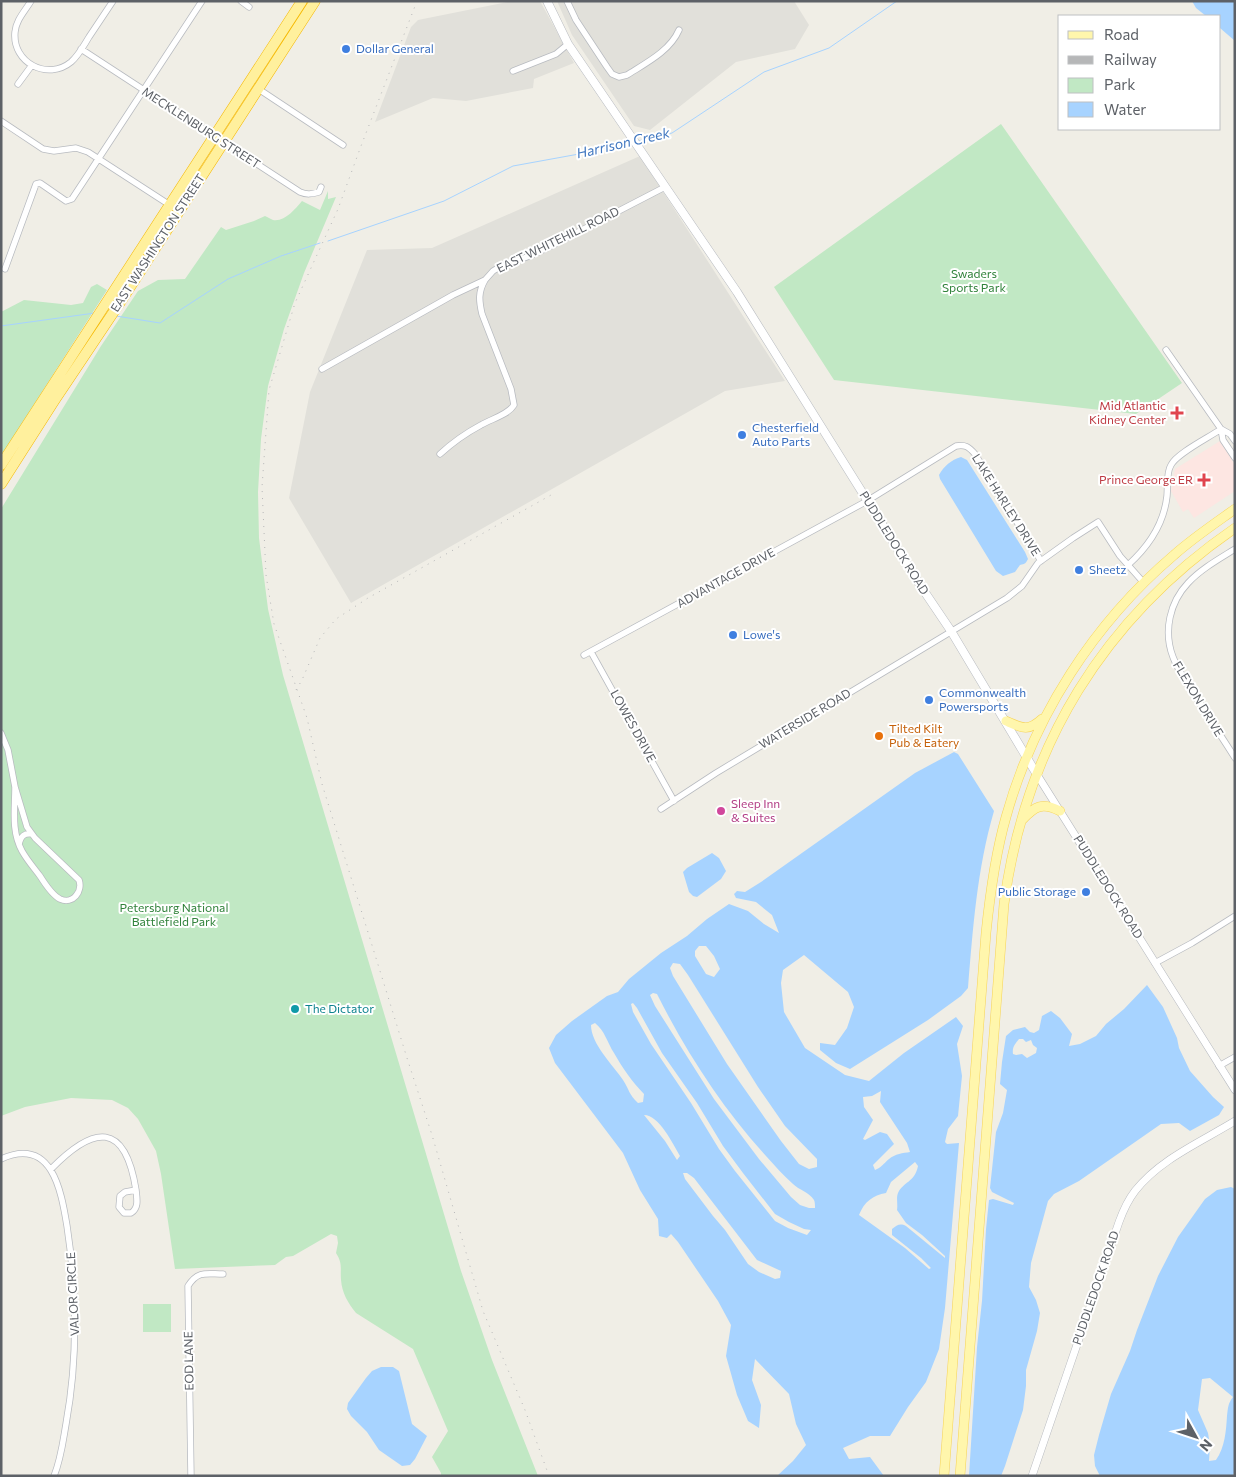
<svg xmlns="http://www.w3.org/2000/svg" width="1236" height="1477" font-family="Commissioner,sans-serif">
	<rect width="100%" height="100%" fill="#f0eee6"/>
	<path fill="#e1e0da" d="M512 1H540L574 63 534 79 533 88 466 101 433 98 375 122 411 27 418 20Z
		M557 1H794L809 25 795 49 736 62 650 130 634 126 572 35Z
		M640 156 785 381 725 391 351 603 289 498 310 392 367 250 432 248Z"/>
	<path fill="#fde6e2" d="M1220 441 1235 465V491L1194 518 1188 509 1183 512 1171 491 1175 469Z"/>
	<path fill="#c1e8c4" d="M1001 124 1182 383 1136 414 834 380 774 287Z
		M328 191V199L336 197 304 273 284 329 268 386 261 439 258 492 259 538 268 609 283 675 461 1271 492 1360 538 1476H441V1473L432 1457 448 1431 413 1349 356 1313C348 1303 342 1293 341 1280 340 1268 343 1264 336 1253L338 1243 337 1236 331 1234 293 1256 286 1257 275 1265 175 1269 161 1174 156 1151 138 1119 128 1108 112 1100 71 1098 25 1107 1 1116V509L101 346 138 291 158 280 185 279 221 227 226 230 254 221 265 216C268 217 270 219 273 220 285 222 295 209 302 201L320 210Z
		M97 284 107 290 1 456V312L24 300 71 305 83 303 91 287Z
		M143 1304H171V1332H143Z"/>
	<path fill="#a7d3ff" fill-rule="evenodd" d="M1192 1H1235V41L1220 28V16H1206L1196 8Z
		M961 457 967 460 1025 552 1028 559C1026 563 1025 564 1020 565L1015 572 1003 576 996 571 940 479 939 475C944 466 951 460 961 457Z
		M954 752 958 754 994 811C977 869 973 928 968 988L961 996 928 1020 850 1069 836 1063 820 1050V1043L835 1045 847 1028 854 1007 848 992 804 955 783 970 781 983 784 1012 805 1048 845 1075 869 1081 904 1053 956 1017 963 1026 957 1044 962 1076 958 1116 948 1129 945 1142 947 1144 959 1143 945 1308 939 1349 926 1382 908 1407 890 1436H870L843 1448 849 1459 870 1457 884 1476H777L793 1461 806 1445 796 1424 789 1394 755 1359 752 1380 761 1405 759 1428 748 1421 737 1395 726 1356 731 1325 718 1301 678 1242 671 1234 667 1238 659 1236 658 1219 640 1190 623 1153 555 1063 549 1048 556 1035 572 1021 607 996 618 992 629 979 661 953 687 936 707 919 729 904 748 911 764 924 779 933 772 915 756 902 736 898 734 894 737 891 745 892 761 882 915 773ZM699 946H706L714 956 720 969 714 977 706 974 695 956V951ZM673 963 680 964 688 975 758 1087 785 1126 817 1159V1167L809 1169 799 1164 781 1141 727 1064 673 976 670 968ZM653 993 657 994C686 1052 723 1109 766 1156 775 1166 783 1175 793 1184 799 1190 809 1192 814 1200 815 1202 815 1206 815 1208H809L800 1205 791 1197 759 1159 714 1099 655 1006 650 995ZM633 1003 637 1008 662 1053 697 1103 723 1146 743 1173 775 1214 789 1222 804 1229 811 1230 807 1235 788 1228 775 1221 735 1171 719 1149 691 1103 651 1044 633 1012 631 1004ZM595 1023C605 1031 607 1042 614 1053 622 1067 632 1082 644 1094L643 1102 638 1103C629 1095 629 1089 623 1080 613 1065 591 1044 591 1025ZM881 1091 880 1102 907 1143 910 1152C903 1153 895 1154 889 1159 884 1163 881 1168 875 1170L873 1165 894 1144 887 1134 880 1132 865 1140 863 1139 873 1120 864 1107 863 1097 872 1096ZM644 1115C659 1115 673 1144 680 1156L677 1160 665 1141ZM915 1162 918 1166C915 1182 903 1182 898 1193 896 1198 898 1204 897 1210L906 1223 922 1235 945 1256V1258L906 1226C900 1223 897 1225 892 1229V1235L921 1258 931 1268 929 1269 905 1248 859 1215C864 1202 873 1195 886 1193L891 1182ZM683 1173H687L694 1178 757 1260 781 1271 780 1278 775 1279 759 1272 748 1264 725 1230 713 1216 685 1179Z
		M712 853 719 858 726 871 721 879 697 897 693 896 689 892 683 872 687 868Z
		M1147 985 1163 1007 1177 1038 1179 1048 1190 1071 1213 1097 1224 1107 1219 1115 1190 1131 1179 1123 1161 1124 1079 1181 1054 1194 1048 1201 1031 1263 1029 1287 1036 1300 1040 1313 1037 1331 1026 1370V1386L1023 1410 1005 1466 1001 1476H969L977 1347 982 1301 986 1229 989 1200 993 1199 1013 1205 1014 1203 992 1192 990 1188 996 1132 1003 1113 1007 1090 1000 1084 1002 1062 1006 1036 1013 1030 1025 1027 1030 1032 1034 1033 1039 1030 1042 1016 1051 1011 1060 1018 1072 1034 1069 1046 1080 1044 1096 1036 1106 1024 1124 1009ZM1019 1039H1023L1026 1042 1031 1040 1033 1045 1037 1048 1036 1053 1027 1058 1022 1054 1016 1055 1013 1054C1012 1047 1015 1044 1019 1039Z
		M1231 1187 1235 1189V1472L1232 1476H1100L1095 1466 1094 1455 1099 1435 1111 1394 1130 1351 1137 1330 1158 1276 1178 1237 1205 1199 1217 1190ZM1210 1378 1233 1397C1228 1403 1228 1408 1227 1416 1226 1431 1225 1447 1216 1460L1209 1461 1210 1445 1208 1433 1198 1410 1202 1379Z
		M381 1367H393L399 1371 412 1424 427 1436 415 1459 410 1465 402 1466 379 1450 367 1432 351 1416 347 1409 348 1403 366 1378 372 1371Z"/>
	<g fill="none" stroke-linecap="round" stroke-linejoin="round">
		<path stroke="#a7d3ff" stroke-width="1" d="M638 141 672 133 764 72 829 48 897 1
			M328 241 444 201 513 166 579 154 632 142
			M116 316 160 323 228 279 281 256 320 243
			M1 326 95 313"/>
		<defs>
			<path id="minor" d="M31 1C25 11 16 20 15 32 12 63 48 81 71 62 79 55 84 45 89 37 97 25 105 13 113 1
				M241 1 249 7
				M567 1 576 20 607 67 612 74 619 77 627 75C646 63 670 51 679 30
				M81 49 300 192C307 195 312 194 319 192L321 187
				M513 71 556 54 568 44
				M18 84 32 65
				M257 88 343 145
				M1 121 43 149 54 151 76 148 88 152 179 211
				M5 269 36 184 40 183 66 201 72 199 202 1
				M1166 350 1221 429 1230 434 1235 441
				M322 369 453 295 485 280 493 271 498 268 532 255 555 244 665 187
				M1221 429 1223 440 1235 458
				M440 454C452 443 466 433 481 425 491 419 508 415 514 405L511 389 482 314C479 301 478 292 485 280
				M1235 549C1219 559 1201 569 1188 583 1170 602 1163 631 1173 657 1178 671 1188 684 1196 697 1208 717 1222 737 1235 758
				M1128 565C1148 547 1164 523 1167 496 1168 486 1166 473 1171 465 1177 453 1210 437 1221 429
				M591 652 674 801
				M584 655 867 501 956 446C965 444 969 447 975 454L1041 561
				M1 733 8 750 15 787 27 827 35 838 79 880C83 891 73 905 60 899 52 895 45 884 40 876 34 868 27 860 22 851 11 831 15 809 15 787
				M661 809 716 773 1007 598 1022 586 1038 563 1073 538 1098 522 1120 556 1144 583
				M19 844C21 836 24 833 32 834
				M1155 963 1192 943 1235 916
				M1219 1066 1235 1057
				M1 1159C52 1136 61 1190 67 1226 77 1292 78 1358 66 1424 63 1441 61 1459 54 1476
				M51 1169C94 1125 125 1121 136 1190
				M136 1190C137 1199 139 1208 131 1213H124L119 1207 120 1196 125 1192Z
				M191 1476 188 1286C198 1270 207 1274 223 1274"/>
			<path id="tertiary" d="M1036 773 1235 1090
				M1032 1476 1119 1222C1123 1211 1128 1200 1135 1191 1160 1159 1201 1142 1235 1121"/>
			<path id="secondary" d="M547 1 568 44 737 292 922 588 951 631 1036 773"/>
			<path id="primary" d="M1006 721C1022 728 1028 732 1042 719
				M1022 820C1035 806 1042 802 1060 811
				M944 1476 986 933C990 894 995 855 1006 817 1034 716 1094 623 1174 555 1193 538 1214 524 1235 509
				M960 1476 1004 904C1025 746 1104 618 1235 528"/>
			<path id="trunk" d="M1 465 302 1
				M1 484 54 401 123 298 315 1"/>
		</defs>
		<use href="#minor" stroke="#b8bbc0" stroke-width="7"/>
		<use href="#tertiary" stroke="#b8bbc0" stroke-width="8"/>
		<use href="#secondary" stroke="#b9bcc2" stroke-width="9"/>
		<use href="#primary" stroke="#f7d458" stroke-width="10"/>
		<use href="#trunk" stroke="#f6b800" stroke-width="11"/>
		<use href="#minor" stroke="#fff" stroke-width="5.5"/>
		<use href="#tertiary" stroke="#fff" stroke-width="7"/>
		<use href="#secondary" stroke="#fff" stroke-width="8"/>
		<use href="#primary" stroke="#fff6ac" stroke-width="9"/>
		<use href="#trunk" stroke="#fff09d" stroke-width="10"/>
		<path stroke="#b6b7b8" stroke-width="1" stroke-dasharray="1 6" stroke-linecap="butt" d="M417 1 361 146 338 209 295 303 269 390 262 487 266 575 274 624 307 718 322 784 407 1058 432 1135 483 1311 525 1410 549 1476
			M296 690 302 680 320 638 336 619 368 598 551 495"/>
	</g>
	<g fill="#3f7fe0" stroke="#fff" stroke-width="2">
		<circle cx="346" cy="49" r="5"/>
		<circle cx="742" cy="435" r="5"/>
		<circle cx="1079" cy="570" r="5"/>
		<circle cx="733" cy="635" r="5"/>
		<circle cx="929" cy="700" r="5"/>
		<circle cx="1086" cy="892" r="5"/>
	</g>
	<g fill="#e0444e" stroke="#fff" stroke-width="2">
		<path d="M1174.5 405.5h5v5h5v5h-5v5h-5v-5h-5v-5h5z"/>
		<path d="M1201.5 472.5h5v5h5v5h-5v5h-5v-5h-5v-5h5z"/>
	</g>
	<circle fill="#e8710a" stroke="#fff" stroke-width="2" cx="879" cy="736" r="5"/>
	<circle fill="#d1479c" stroke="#fff" stroke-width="2" cx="721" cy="811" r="5"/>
	<circle fill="#0f9aa8" stroke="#fff" stroke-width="2" cx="295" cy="1009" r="5"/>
	<g text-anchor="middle" stroke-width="4" stroke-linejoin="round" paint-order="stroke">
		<g font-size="12" fill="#366cbe" stroke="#fff" text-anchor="start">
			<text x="356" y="53">Dollar General</text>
			<text x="752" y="432">Chesterfield<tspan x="752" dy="14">Auto Parts</tspan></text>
			<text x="1089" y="574">Sheetz</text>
			<text x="743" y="639">Lowe's</text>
			<text x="939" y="697">Commonwealth<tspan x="939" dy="14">Powersports</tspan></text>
			<text x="1076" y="896" text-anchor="end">Public Storage</text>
		</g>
		<g font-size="12" fill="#5d6167" stroke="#fff">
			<text transform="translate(201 128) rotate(33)" y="4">MECKLENBURG STREET</text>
			<text transform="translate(558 240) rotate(-26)" y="4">EAST WHITEHILL ROAD</text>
			<text transform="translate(158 243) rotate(-57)" y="4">EAST WASHINGTON STREET</text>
			<text transform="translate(1006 505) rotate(58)" y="4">LAKE HARLEY DRIVE</text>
			<text transform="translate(894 543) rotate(58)" y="4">PUDDLEDOCK ROAD</text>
			<text transform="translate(726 578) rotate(-29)" y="4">ADVANTAGE DRIVE</text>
			<text transform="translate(1198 699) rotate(59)" y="4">FLEXON DRIVE</text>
			<text transform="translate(805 719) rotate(-31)" y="4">WATERSIDE ROAD</text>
			<text transform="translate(633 726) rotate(61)" y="4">LOWES DRIVE</text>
			<text transform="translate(1108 887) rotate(58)" y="4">PUDDLEDOCK ROAD</text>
			<text transform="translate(1096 1288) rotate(-71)" y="4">PUDDLEDOCK ROAD</text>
			<text transform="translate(73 1294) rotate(-93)" y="4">VALOR CIRCLE</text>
			<text transform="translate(189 1361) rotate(-91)" y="4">EOD LANE</text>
		</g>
		<g font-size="12" fill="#30823a" stroke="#fff">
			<text x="974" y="278">Swaders<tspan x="974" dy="14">Sports Park</tspan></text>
			<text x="174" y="912">Petersburg National<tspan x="174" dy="14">Battlefield Park</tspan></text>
		</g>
		<g font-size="12" fill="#be3a42" stroke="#fff" text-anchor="end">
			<text x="1166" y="410">Mid Atlantic<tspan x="1166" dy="14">Kidney Center</tspan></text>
			<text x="1193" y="484">Prince George ER</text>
		</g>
		<g font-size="12" fill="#c56008" stroke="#fff" text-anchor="start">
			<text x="889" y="733">Tilted Kilt<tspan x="889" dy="14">Pub &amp; Eatery</tspan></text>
		</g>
		<g font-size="12" fill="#b23c85" stroke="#fff" text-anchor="start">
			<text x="731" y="808">Sleep Inn<tspan x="731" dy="14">&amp; Suites</tspan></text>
		</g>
		<g font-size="12" fill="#0d838f" stroke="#fff" text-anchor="start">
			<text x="305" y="1013">The Dictator</text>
		</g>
		<g font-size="14" font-style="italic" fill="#4077c0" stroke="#fff">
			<text transform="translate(623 143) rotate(-13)" y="5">Harrison Creek</text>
		</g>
	</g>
	<rect width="1236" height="1477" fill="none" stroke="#5d6167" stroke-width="5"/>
	<rect x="1058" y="15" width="162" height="115" fill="#ffffff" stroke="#bec0c2"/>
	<rect x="1068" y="31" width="25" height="8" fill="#fff6ac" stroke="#bec0c2"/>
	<text x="1104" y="40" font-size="15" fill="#5d6167">Road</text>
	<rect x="1068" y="56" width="25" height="8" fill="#b6b7b8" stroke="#bec0c2"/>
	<text x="1104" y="65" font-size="15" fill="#5d6167">Railway</text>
	<rect x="1068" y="78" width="25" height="15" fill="#c1e8c4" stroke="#bec0c2"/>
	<text x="1104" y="90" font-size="15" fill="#5d6167">Park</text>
	<rect x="1068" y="102" width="25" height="15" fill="#a7d3ff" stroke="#bec0c2"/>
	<text x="1104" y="115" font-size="15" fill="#5d6167">Water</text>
	<g transform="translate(1196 1437) rotate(130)" stroke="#ffffff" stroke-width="4" paint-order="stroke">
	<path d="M0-4L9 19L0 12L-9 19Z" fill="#5d6167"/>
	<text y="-8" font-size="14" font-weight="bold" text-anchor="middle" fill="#5d6167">N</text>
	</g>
</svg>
